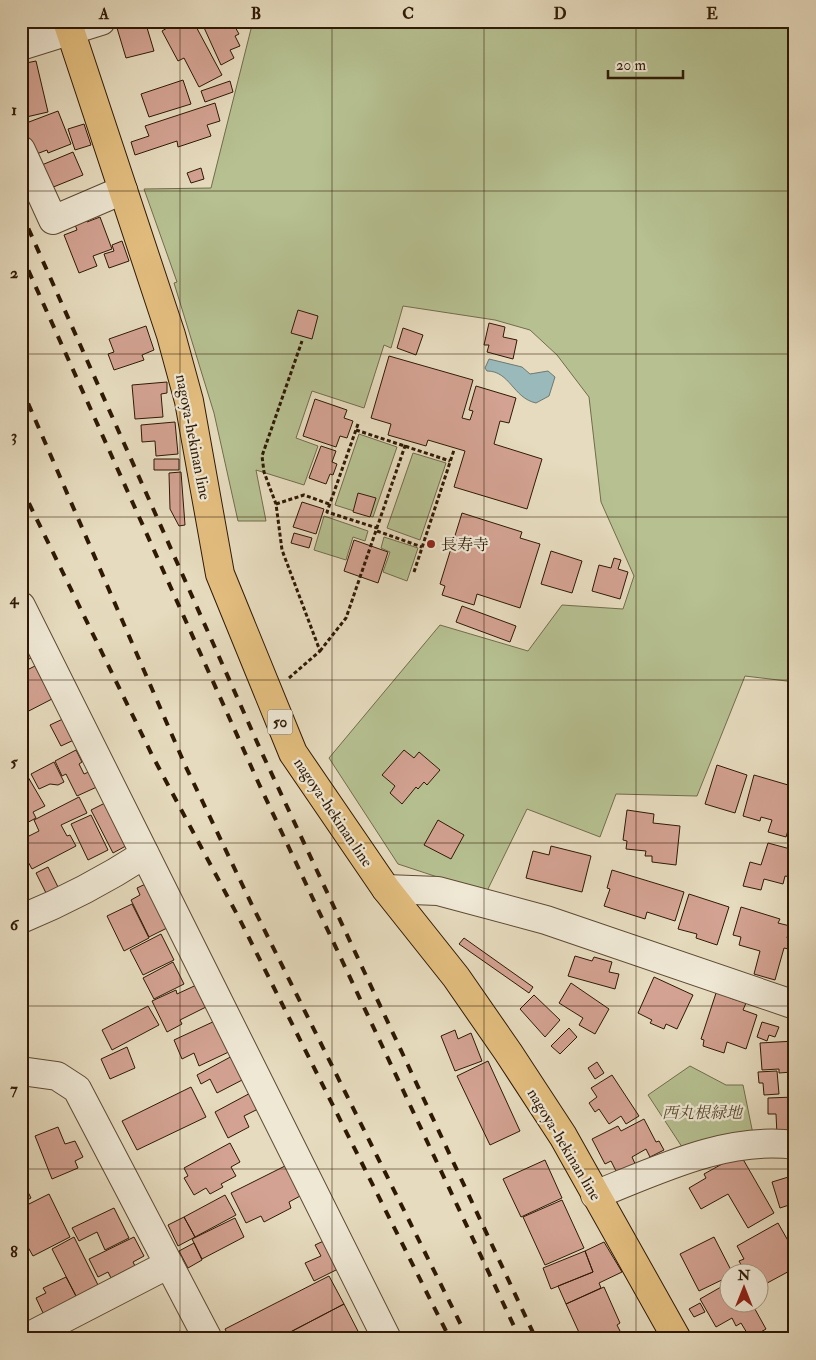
<svg xmlns="http://www.w3.org/2000/svg" width="816" height="1360" font-family="'IM FELL Double Pica','Noto Serif JP',serif">
	<rect width="100%" height="100%" fill="#e6dbbe"/>
	<filter id="stains"><feTurbulence type="fractalNoise" baseFrequency=".004" numOctaves="4"/><feColorMatrix values="0 0 0 0 .2 0 0 0 0 .09 0 0 0 0 .02 0 0 0 .5 -.17"/></filter>
	<radialGradient id="worn" r=".72"><stop offset=".6" stop-color="#630" stop-opacity="0"/><stop offset="1" stop-color="#630" stop-opacity=".3"/></radialGradient>
	<path fill="#b6c091" stroke="#726c4b" d="M253 21H795V682L745 676 697 796 616 794 600 837 527 809 486 893 398 864 329 758 440 625 528 651 562 605 623 609 634 576 601 502 589 397 557 355 530 330 495 320 403 306 391 348 384 345 364 408 312 391 296 438 318 446 304 485 256 470 266 521H238L214 413 174 283 177 282 144 189 211 188Z
		M359 434 397 447 373 517 335 505Z
		M413 453 446 463 420 540 387 528Z
		M324 516 368 531 365 541 353 537 346 560 314 550Z
		M384 537 418 548 407 581 383 572 390 552 381 548Z
		M690 1066 726 1085H743L754 1139 686 1153 648 1095Z"/>
	<path fill="#99b9ba" stroke="#6f7972" d="M489 359 522 367 530 374 548 371 555 377 549 396 536 403C513 398 510 371 487 371L485 368Z"/>
	<path fill="#d3a292" stroke="#2f1905" d="M140 21H145L154 51 126 58 117 28Z
		M163 21H193L222 75 199 87 184 58 178 61 162 31 167 28Z
		M201 21H243L234 25 239 34 235 36 240 46 230 50 234 58 221 65Z
		M36 61 48 112 22 118 21 64Z
		M183 80 191 104 149 117 141 94Z
		M230 81 233 92 205 102 201 91Z
		M215 103 220 121 207 125 211 136 178 147 177 141 135 155 131 142 149 136 145 126Z
		M58 111 71 144 48 153 47 150 31 156 21 132V125Z
		M84 124 91 145 75 150 68 129Z
		M73 152 83 175 46 190 37 167Z
		M201 168 204 179 191 183 187 173Z
		M85 217 87 222 100 217 112 249 93 256 97 266 79 273 64 235 77 230 74 222Z
		M122 241 129 261 109 268 104 254 114 251 112 245Z
		M298 310 318 316 312 339 291 333Z
		M489 323 505 327 503 337 517 340 513 359 487 352 489 345H484Z
		M146 326 154 350 142 355 144 360 114 370 108 354 114 352 109 339Z
		M403 328 423 335 416 355 397 348Z
		M389 356 473 380 462 418 470 420 473 411 469 410 476 386 516 398 509 423 500 421 494 444 542 459 527 509 454 487 465 451 428 440 426 446 388 435 391 424 371 418Z
		M167 382V393L161 394 163 417 135 419 132 385Z
		M315 399 347 410 344 418 353 421 347 438 340 436 336 447 303 436Z
		M175 422 178 454 156 456 155 441 142 442 141 425Z
		M321 446 336 451 332 462 337 464 333 475 330 474 326 484 309 478Z
		M154 459H179V470H154Z
		M181 472 185 525 179 526 170 509 169 473Z
		M358 493 376 498 370 517 353 512Z
		M302 502 324 509 316 534 293 527Z
		M462 513 522 532 520 538 540 544 520 608 477 594 474 605 442 595 445 586 440 584Z
		M294 533 312 538 309 548 291 543Z
		M354 540 388 552 378 583 344 571Z
		M551 551 582 561 572 593 541 584Z
		M614 558 621 560 618 569 628 572 620 599 592 591 599 565 611 568Z
		M462 606 516 626 510 642 456 622Z
		M24 637 34 656 21 664V638Z
		M35 666 52 699 21 715V673Z
		M65 718 76 739 61 746 50 725Z
		M76 750 82 762 79 764 84 774 91 771 99 786 77 796 66 774 62 776 55 761Z
		M404 750 414 758 419 752 440 770 427 785 424 782 418 789 416 787 402 804 390 793 395 786 382 775Z
		M54 762 64 782 58 785 50 784 39 789 31 774Z
		M717 765 747 775 735 813 705 804Z
		M754 775 795 787V808L786 837 768 832 772 820 761 817 760 821 743 816Z
		M28 777 45 806 33 812 36 818 21 826V781Z
		M79 797 87 813 61 825 67 836 70 835 76 846 32 869 21 849V840L39 831 34 820Z
		M113 799 135 841 113 853 91 810Z
		M627 810 654 814 653 823 680 826 676 865 652 862V856H645L646 851 626 849 627 841 623 840Z
		M91 815 108 850 88 860 71 824Z
		M438 820 464 835 451 859 424 845Z
		M768 843 794 850 790 866 793 867 791 877 785 876 783 884 764 879 761 890 743 886 750 862 761 865Z
		M551 846 591 856 582 892 526 878 533 851 549 855Z
		M48 867 59 889 47 895 36 873Z
		M612 870 684 892 675 921 647 912 645 919 604 906 610 889 607 888Z
		M152 881 175 924 149 937 131 900 140 895 137 888Z
		M689 894 729 907 717 945 696 938 697 934 678 929Z
		M132 904 149 938 124 951 107 916Z
		M741 907 780 919 778 923 790 926 787 938 795 940V944L793 950 784 948 775 980 754 974 760 951 739 945 741 937 733 935Z
		M161 934 174 960 143 975 130 950Z
		M464 938 533 987 529 993 459 944Z
		M575 956 592 961 594 957 612 962 609 972 619 974 615 989 568 976Z
		M173 962 184 984 154 999 143 978Z
		M654 977 693 995 677 1029 666 1024 664 1029 650 1023 652 1020 638 1013Z
		M205 981 216 1002 180 1020 182 1024 167 1032 152 1001 176 990 177 994Z
		M571 983 609 1009 595 1034 579 1025 583 1018 559 1003Z
		M717 990 732 994 730 998 746 1003 743 1010 757 1015 746 1049 727 1042 724 1053 703 1046 704 1040 701 1039Z
		M534 995 560 1020 545 1037 520 1009Z
		M148 1006 159 1025 112 1050 102 1030Z
		M217 1020 235 1049 199 1066 194 1053 182 1059 174 1040Z
		M762 1022 779 1027 775 1037 769 1035 767 1041 757 1037Z
		M569 1028 577 1037 560 1054 551 1046Z
		M455 1030 458 1039 471 1033 482 1061 455 1071 441 1036Z
		M795 1041V1078H792V1072L779 1073V1069L762 1070 760 1043Z
		M127 1047 135 1068 110 1079 101 1059Z
		M236 1054 248 1077 217 1093 210 1079 201 1084 197 1075Z
		M488 1061 520 1131 490 1145 457 1076Z
		M597 1062 604 1073 595 1079 588 1068Z
		M777 1071 779 1094 764 1095 763 1083H759L758 1072Z
		M612 1075 639 1116 626 1124 621 1116 609 1124 599 1109 595 1112 589 1103 597 1097 591 1088Z
		M191 1087 206 1117 137 1150 122 1121Z
		M256 1090 264 1106 244 1116 249 1127 228 1138 215 1112Z
		M795 1097V1133L777 1135 776 1114H768V1098Z
		M644 1119 656 1142 659 1141 664 1150 650 1157 646 1149 632 1157 637 1168 619 1177 611 1161 605 1164 592 1139 618 1126 621 1131Z
		M58 1127 65 1144 75 1141 83 1157 75 1161 78 1168 52 1179 35 1136Z
		M230 1143 240 1162 231 1167 236 1176 221 1184 223 1187 210 1194 206 1188 194 1195 184 1178 188 1176 184 1168Z
		M740 1154 774 1213 748 1228 728 1194 701 1209 689 1188 706 1178 704 1174Z
		M545 1160 562 1198 521 1217 503 1179Z
		M287 1165 302 1195 289 1202 291 1208 264 1222 261 1216 246 1223 231 1193Z
		M795 1175V1203L780 1208 772 1182Z
		M23 1182 31 1198 21 1203V1183Z
		M49 1194 70 1237 33 1256 25 1242 21 1244V1208Z
		M225 1195 236 1215 195 1237 184 1217Z
		M562 1200 584 1248 545 1265 523 1217Z
		M114 1208 129 1238 105 1250 97 1232 79 1241 72 1228Z
		M184 1217 195 1237 178 1246 168 1225Z
		M235 1218 244 1237 202 1259 192 1239Z
		M778 1223 795 1253V1268L758 1288V1272H745L739 1261 744 1259 737 1246Z
		M74 1237 99 1287 77 1298 52 1249Z
		M134 1237 144 1256 133 1262 135 1266 111 1278 108 1272 98 1277 89 1259Z
		M714 1237 732 1272H728V1277L699 1291 680 1254Z
		M330 1238 344 1266 314 1281 305 1263 321 1256 315 1245Z
		M604 1242 622 1272 599 1283 601 1288 566 1304 558 1286 593 1272 585 1251Z
		M194 1243 202 1260 188 1268 179 1251Z
		M585 1251 593 1272 551 1289 543 1268Z
		M329 1276 344 1304 277 1339H230L225 1329Z
		M66 1277 77 1298 44 1315 36 1298 46 1293 43 1288Z
		M728 1283V1302H751L766 1329 750 1338 741 1323 736 1326 732 1318 716 1327 700 1299Z
		M604 1287 620 1323 617 1325 624 1339H582L566 1304Z
		M700 1303 705 1312 694 1317 689 1309Z
		M344 1304 361 1337 277 1339Z
		M180 1331 184 1339H166Z"/>
	<g fill="none" stroke-linecap="round" stroke-linejoin="round">
		<defs>
			<path id="minor" d="M21 46 101 21
				M21 150 53 220 123 190
				M21 606 387 1339
				M386 889 438 891 546 920 795 1005
				M21 919C65 901 105 880 145 854
				M21 1071 57 1076 77 1089 208 1339
				M595 1195C658 1170 726 1136 795 1145
				M24 1339 169 1264"/>
			<path id="major" d="M67 21 171 335 189 401 220 574 293 753 386 889 456 977 508 1052 563 1136 677 1339"/>
		</defs>
		<use href="#minor" stroke="#5d4a33" stroke-width="30"/>
		<use href="#major" stroke="#2f1905" stroke-width="30"/>
		<path stroke="#2f1905" stroke-width="3" stroke-dasharray="4 2.5" stroke-linecap="butt" d="M358 424 327 512 377 528
			M356 430 450 461
			M276 504 304 495 329 504
			M377 531 422 547
			M414 572 454 450
			M320 651 346 618 406 443
			M289 678 320 651 282 550 276 504 264 472 262 456 302 341"/>
		<use href="#minor" stroke="#efe8d5" stroke-width="28"/>
		<use href="#major" stroke="#e3be7f" stroke-width="28"/>
		<path stroke="#2f1905" stroke-width="4" stroke-dasharray="9 9" stroke-linecap="butt" d="M21 212 261 751 536 1339
			M21 254 259 784 520 1339
			M21 387 185 765 252 905 468 1339
			M21 487 152 755 240 920 450 1339"/>
	</g>
	<path fill="none" stroke="#2f1905" stroke-width="1" stroke-opacity="0.55" d="M180 21V1339M332 21V1339M484 21V1339M636 21V1339M21 191H795M21 354H795M21 517H795M21 680H795M21 843H795M21 1006H795M21 1169H795"/>
	<circle fill="#8f2418" stroke="#efe8d5" stroke-width="2" cx="431" cy="544" r="5"/>
	<g text-anchor="middle" stroke-width="4.5" stroke-linejoin="round" paint-order="stroke">
		<rect fill="#efe8d5" stroke="#695743" stroke-width="1" x="267.5" y="709.5" width="25" height="25" rx="4"/>
		<g font-size="15" font-weight="bold" fill="#2f1905">
			<text x="280" y="727">50</text>
		</g>
		<g font-size="16" fill="#2f1905" stroke="#efe8d5">
			<text transform="translate(194 437) rotate(79)" y="6">nagoya-hekinan line</text>
			<text transform="translate(334 812) rotate(56)" y="6">nagoya-hekinan line</text>
			<text transform="translate(565 1144) rotate(59)" y="6">nagoya-hekinan line</text>
		</g>
		<g font-size="16" fill="#2f1905" stroke="#efe8d5" text-anchor="start">
			<text x="441" y="550">長寿寺</text>
		</g>
		<g font-size="16" font-style="italic" fill="#584b2f" stroke="#efe8d5">
			<text x="702" y="1118">西丸根緑地</text>
		</g>
	</g>
	<rect width="816" height="1360" fill="none" stroke="#e6dbbe" stroke-width="55"/>
	<g transform="translate(744 1288)"><circle r="24" fill="#efe8d5" stroke="#a29582"/>
	<path d="M0-4L9 19L0 12L-9 19Z" fill="#8f2418"/>
	<text y="-8" font-size="14" font-weight="bold" text-anchor="middle" fill="#2f1905">N</text>
	</g>
	<path d="M608 70v8h75v-8" fill="none" stroke="#2f1905" stroke-width="2.5"/>
	<text x="616" y="70" font-size="15" fill="#2f1905" stroke="#efe8d5" stroke-width="4" paint-order="stroke">20 m</text>
	<rect x="28" y="28" width="760" height="1304" fill="none" stroke="#2f1905" stroke-width="2"/>
	<g font-size="16" text-anchor="middle" font-weight="bold" fill="#2f1905">
		<text x="104" y="19">A</text>
		<text x="256" y="19">B</text>
		<text x="408" y="19">C</text>
		<text x="560" y="19">D</text>
		<text x="712" y="19">E</text>
		<text x="14" y="115">1</text>
		<text x="14" y="278">2</text>
		<text x="14" y="441">3</text>
		<text x="14" y="604">4</text>
		<text x="14" y="767">5</text>
		<text x="14" y="930">6</text>
		<text x="14" y="1094">7</text>
		<text x="14" y="1257">8</text>
	</g>
	<rect width="100%" height="100%" filter="url(#stains)"/>
	<rect width="100%" height="100%" fill="url(#worn)"/>
</svg>
